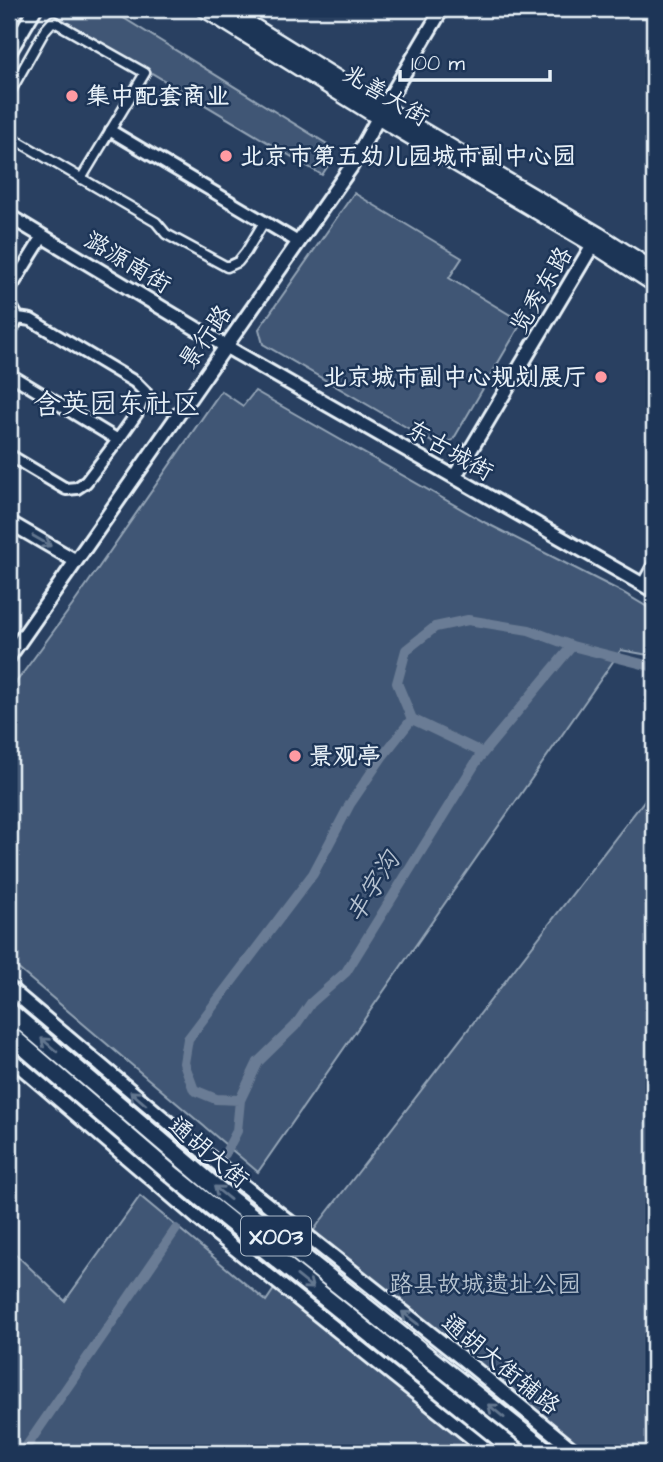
<svg xmlns="http://www.w3.org/2000/svg" width="663" height="1462" font-family="'Architects Daughter','LXGW WenKai TC',sans-serif">
	<rect width="100%" height="100%" fill="#294061"/>
	<filter id="ink" filterUnits="userSpaceOnUse"><feTurbulence type="fractalNoise" baseFrequency=".0143" numOctaves="2"/><feDisplacementMap in="SourceGraphic" scale="14" xChannelSelector="R" yChannelSelector="G"/><feConvolveMatrix kernelMatrix="1 2 1 2 8 2 1 2 1" color-interpolation-filters="sRGB"/></filter>
	<g filter="url(#ink)">
		<path fill="#415774" stroke="#94a4b6" stroke-width="2" d="M45 9H109L327 144 331 161 322 175Z
			M354 193 462 258 449 278 522 322 453 440 437 445 263 344 259 329Z
			M221 391 243 406 255 391 486 523 622 592 654 611V656L621 650 258 1172 9 961V692L72 606Z
			M654 788V1453H9V1248L65 1301 140 1196 266 1301 319 1223Z"/>
		<g fill="none" stroke-linecap="round" stroke-linejoin="round">
			<path stroke="#6b7c95" stroke-width="10" d="M412 719 397 683 406 650 435 627 468 620 529 630 572 646 654 667
				M240 1100 216 1099 194 1090 184 1063 188 1039 313 874 350 804 382 757 412 719 483 753
				M225 1154 237 1131 240 1100 258 1062 295 1026 311 1003 346 972 478 759 572 646
				M22 1453 176 1229"/>
			<defs>
				<path id="pedestrian" d="M9 94 45 30 53 21 145 73 81 179
					M9 136 156 222 166 234 227 267 238 262 246 252 264 222"/>
				<path id="minor" d="M111 131 298 242
					M9 291 43 236
					M9 303 18 318 9 334
					M9 374 118 440
					M9 455 66 489 77 488 86 482 118 440 137 413 145 392 135 382 31 320 18 318"/>
				<path id="tertiary" d="M9 16 13 9
					M9 53 35 9
					M9 216 237 353 654 591
					M455 476 598 236
					M9 522 76 561
					M644 584 654 566
					M9 657 351 167 384 107 442 9
					M9 988 233 1177 464 1360 577 1453
					M9 1057 203 1223 491 1453"/>
				<path id="secondary" d="M204 9 389 124 592 244 654 284
					M226 9 395 114 599 235 654 270"/>
				<path id="primary" d="M9 1011 215 1187 549 1453
					M9 1034 174 1176 518 1453"/>
			</defs>
			<use href="#pedestrian" stroke="#e8f1f8" stroke-width="13"/>
			<use href="#minor" stroke="#e8f1f8" stroke-width="16"/>
			<use href="#tertiary" stroke="#e8f1f8" stroke-width="18"/>
			<use href="#secondary" stroke="#e8f1f8" stroke-width="19"/>
			<use href="#primary" stroke="#e8f1f8" stroke-width="21"/>
			<use href="#pedestrian" stroke="#1d3557" stroke-width="8"/>
			<use href="#minor" stroke="#1d3557" stroke-width="10"/>
			<use href="#tertiary" stroke="#1d3557" stroke-width="12"/>
			<use href="#secondary" stroke="#1d3557" stroke-width="14"/>
			<use href="#primary" stroke="#1d3557" stroke-width="16"/>
		</g>
		<defs><path id="oneway-shaft" d="M-6 0H5M1.5-3L5.5 0L1.5 3" fill="none" stroke-width="1.6" stroke-linecap="round" stroke-linejoin="round" transform="scale(1.75)"/></defs>
		<g stroke="#64778f">
			<use href="#oneway-shaft" transform="translate(42 541) rotate(30)"/>
			<use href="#oneway-shaft" transform="translate(49 1045) rotate(-139)"/>
			<use href="#oneway-shaft" transform="translate(138 1098) rotate(-139)"/>
			<use href="#oneway-shaft" transform="translate(222 1193) rotate(-141)"/>
			<use href="#oneway-shaft" transform="translate(305 1282) rotate(39)"/>
			<use href="#oneway-shaft" transform="translate(410 1318) rotate(-142)"/>
			<use href="#oneway-shaft" transform="translate(496 1411) rotate(-141)"/>
		</g>
	</g>
	<g fill="#ff9aa2" stroke="#1d3557" stroke-width="2.5">
		<circle cx="72" cy="96" r="7"/>
		<circle cx="226" cy="156" r="7"/>
		<circle cx="601" cy="377" r="7"/>
		<circle cx="295" cy="756" r="7"/>
	</g>
	<g text-anchor="middle" stroke-width="5" stroke-linejoin="round" paint-order="stroke">
		<rect fill="#1d3557" stroke="#abb9c8" stroke-width="2" x="241" y="1216.5" width="70" height="39" rx="5"/>
		<g font-size="23" font-weight="bold" fill="#e8f1f8">
			<text x="276" y="1244">X003</text>
		</g>
		<g font-size="24" fill="#e8f1f8" stroke="#1d3557">
			<text transform="translate(386 95) rotate(31)" y="8">兆善大街</text>
			<text transform="translate(128 262) rotate(31)" y="8">潞源南街</text>
			<text transform="translate(541 290) rotate(-59)" y="8">览秀东路</text>
			<text transform="translate(205 337) rotate(-55)" y="8">景行路</text>
			<text transform="translate(450 450) rotate(30)" y="8">东古城街</text>
			<text transform="translate(209 1152) rotate(40)" y="8">通胡大街</text>
			<text transform="translate(501 1364) rotate(39)" y="8">通胡大街辅路</text>
		</g>
		<g font-size="24" font-weight="bold" fill="#e8f1f8" stroke="#1d3557" text-anchor="start">
			<text x="86" y="104">集中配套商业</text>
			<text x="240" y="164">北京市第五幼儿园城市副中心园</text>
			<text x="587" y="385" text-anchor="end">北京城市副中心规划展厅</text>
			<text x="309" y="764">景观亭</text>
		</g>
		<g font-size="24" fill="#b6c3d0" stroke="#1d3557">
			<text x="485" y="1292">路县故城遗址公园</text>
		</g>
		<g font-size="26" font-style="italic" fill="#b6c2d0" stroke="#1d3557">
			<text transform="translate(372 887) rotate(-58)" y="9">丰字沟</text>
		</g>
		<g font-size="28" fill="#e8f1f8" stroke="#1d3557">
			<text x="117" y="413">含英园东社区</text>
		</g>
	</g>
	<rect width="663" height="1462" fill="none" stroke="#1d3557" stroke-width="35"/>
	<rect x="18" y="18" width="628" height="1427" fill="none" stroke="#e8f1f8" stroke-width="2.5" filter="url(#ink)"/>
	<path d="M400 70v10h150v-10" fill="none" stroke="#e8f1f8" stroke-width="3.5"/>
	<text x="411" y="70" font-size="21" fill="#e8f1f8" stroke="#1d3557" stroke-width="5" paint-order="stroke">100 m</text>
</svg>
